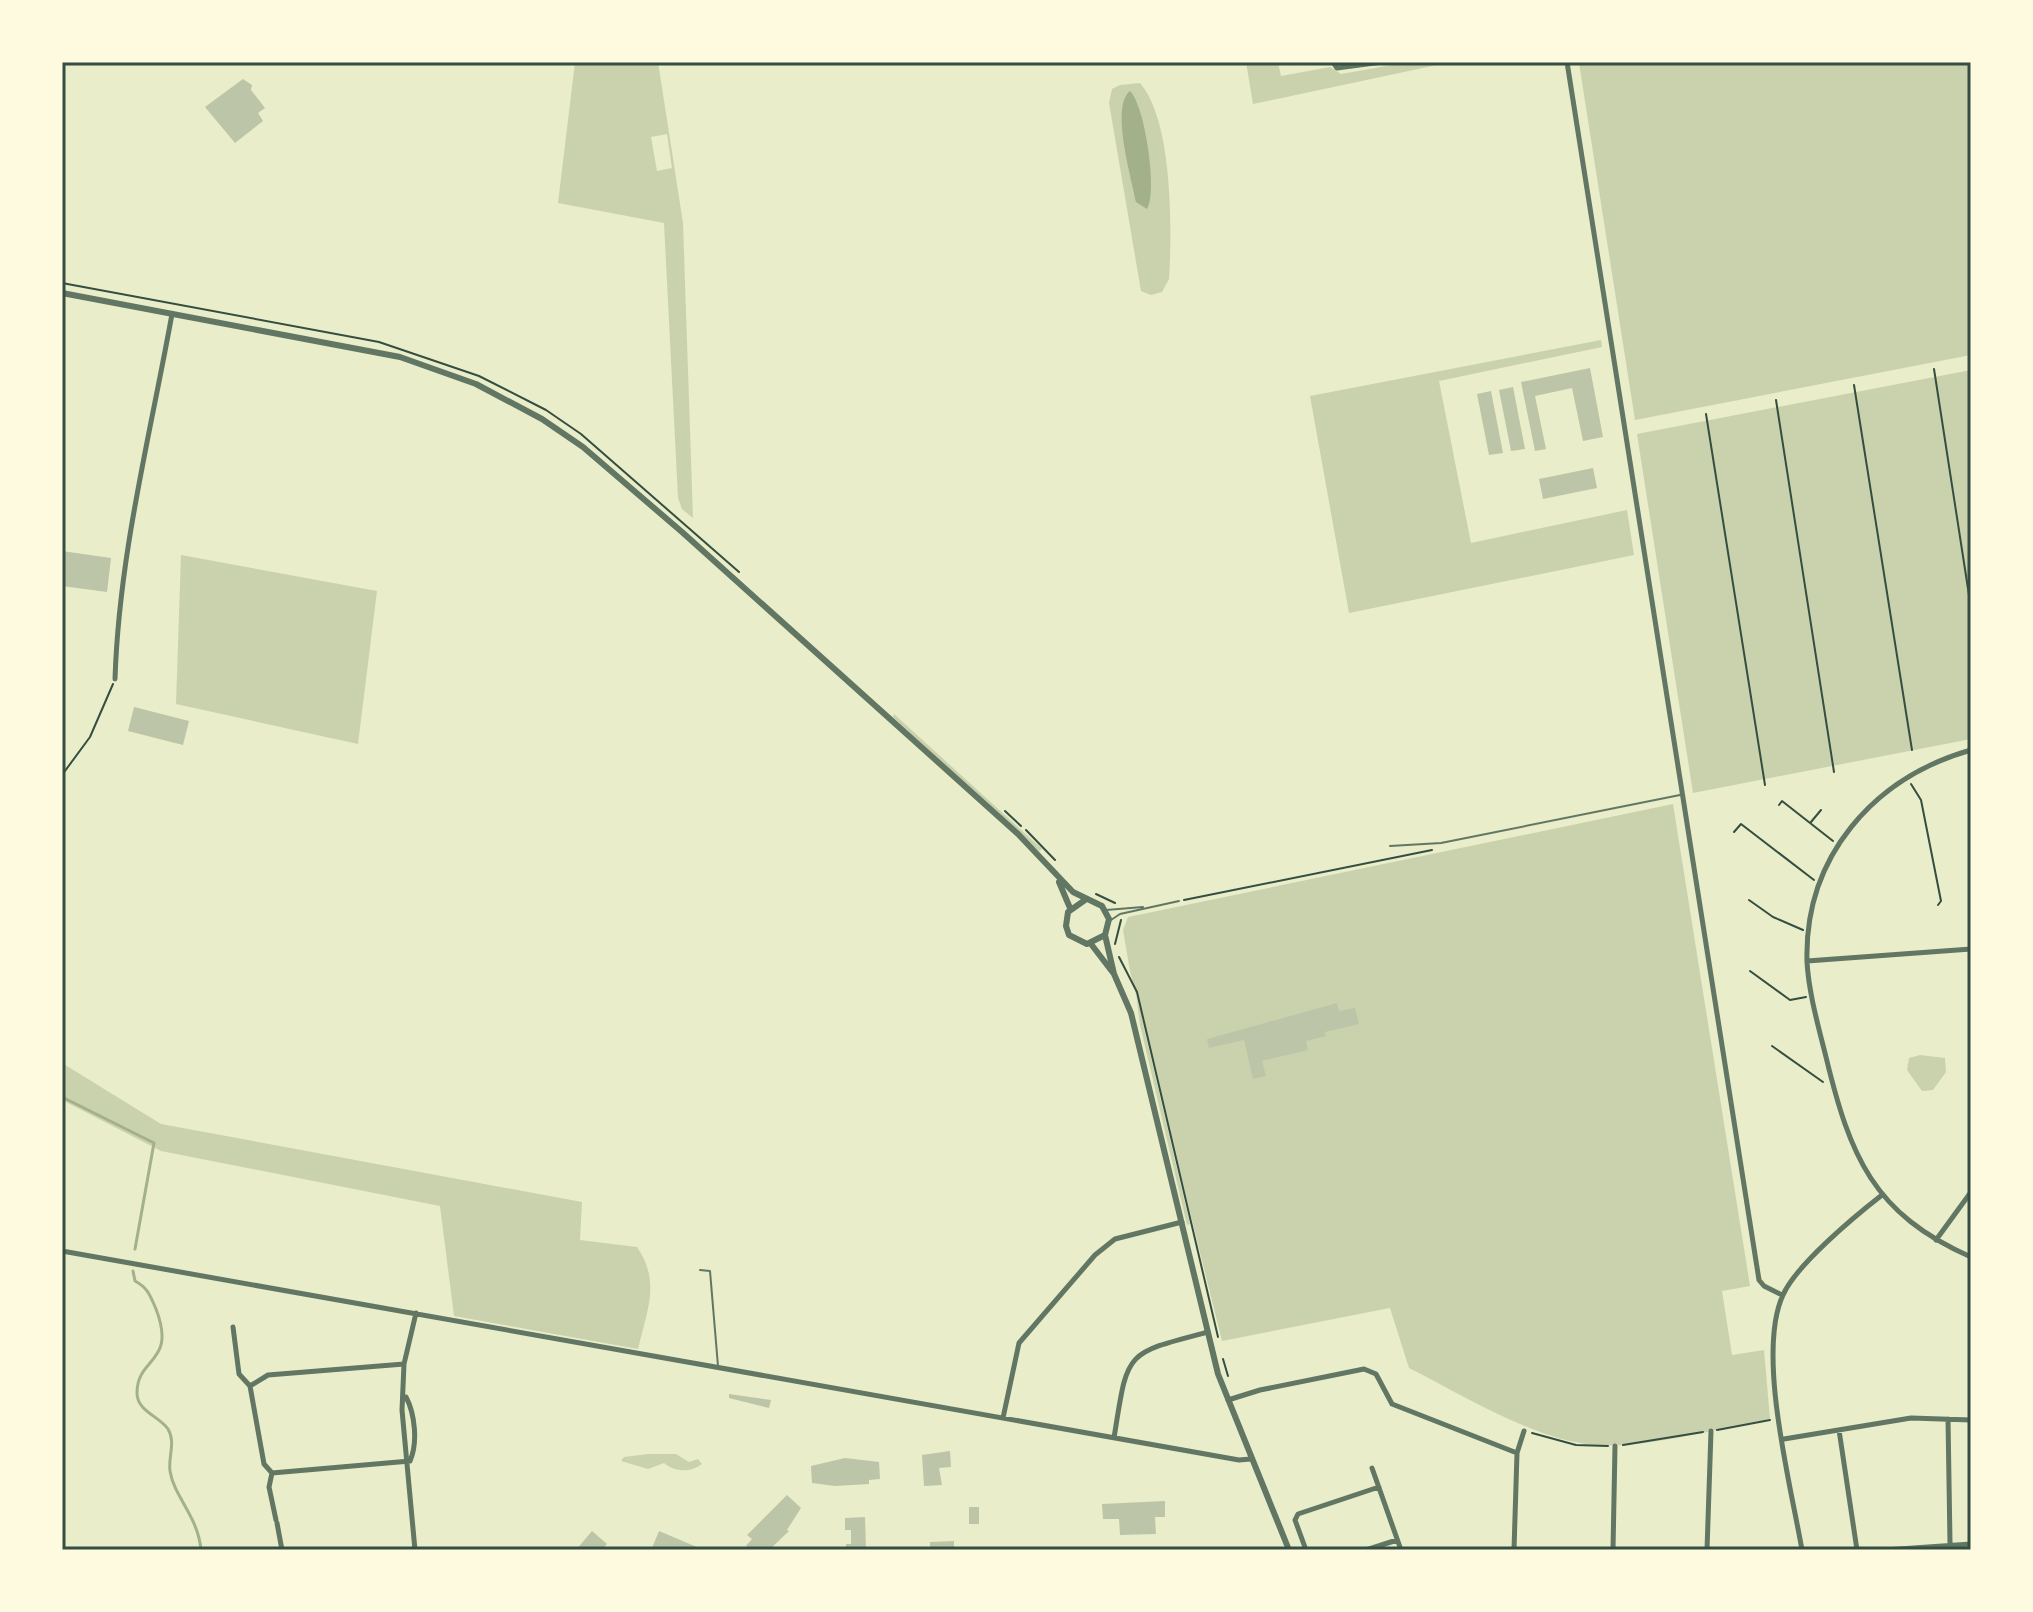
<svg xmlns="http://www.w3.org/2000/svg" width="2033" height="1612" font-family="'Archivo Narrow',sans-serif">
	<rect width="100%" height="100%" fill="#e9edc9"/>
	<path fill="#cad2ad" fill-rule="evenodd" d="M575 62H658L683 223 693 518 682 509 678 498 664 223 558 203ZM667 134 672 168 657 171 651 137Z
		M1246 62H1278L1281 76 1330 67 1341 74 1409 62H1451L1253 104Z
		M1971 62V355L1635 420 1579 63Z
		M1140 83C1173 121 1172 229 1169 279L1162 292 1151 295 1141 291 1109 103 1112 89 1120 85Z
		M1601 340 1602 347 1439 381 1471 543 1627 510 1634 555 1349 613 1310 396Z
		M1971 370V739L1693 793 1637 434Z
		M181 555 377 591 358 744 176 704Z
		M894 714 1042 849 1039 851 893 717Z
		M1673 804 1750 1286 1722 1291 1732 1355 1764 1350 1770 1419C1720 1428 1644 1449 1595 1445 1534 1440 1463 1395 1409 1368L1390 1308 1222 1341 1130 971 1123 930 1128 917Z
		M1136 994 1190 1224 1187 1225 1140 1025Z
		M1920 1055 1945 1058 1946 1072 1933 1090 1922 1091 1907 1070 1909 1058Z
		M62 1063 161 1124 582 1202 580 1240 637 1247C661 1282 647 1310 638 1349L454 1316 440 1206 161 1151 62 1100Z
		M648 1454H676L689 1462 698 1459 702 1464C690 1473 675 1472 664 1463L648 1469 621 1461 624 1457Z"/>
	<path fill="#a3b18a" d="M1130 91C1145 105 1158 193 1147 209L1136 202C1132 180 1110 106 1130 91Z"/>
	<g fill="none" stroke-linecap="round" stroke-linejoin="round">
		<path stroke="#a3b18a" stroke-width="3" d="M62 1097 154 1143 135 1249
			M133 1271 135 1281C148 1288 150 1295 156 1309 177 1364 137 1356 137 1393 137 1411 159 1416 168 1429 176 1442 168 1457 170 1471 174 1497 198 1516 201 1550"/>
	</g>
	<path fill="#bcc5a7" d="M243 79 252 85 251 90 265 108 258 113 263 121 235 143 205 107Z
		M1590 368 1603 437 1583 441 1572 388 1535 396 1546 449 1535 451 1521 382Z
		M1513 387 1525 449 1511 451 1499 390Z
		M1491 391 1503 453 1489 455 1477 394Z
		M1593 468 1597 488 1543 499 1539 479Z
		M62 551 111 558 107 592 62 586Z
		M134 707 189 721 183 745 128 731Z
		M1337 1003 1339 1011 1355 1008 1359 1024 1325 1032 1326 1036 1306 1041 1308 1050 1262 1061 1266 1076 1253 1079 1244 1040 1209 1048 1207 1039Z
		M729 1394 771 1400 769 1408 729 1398Z
		M950 1451 951 1467 939 1468 942 1485 924 1486 922 1455Z
		M845 1458 879 1462 880 1479 869 1480V1484L835 1486 812 1483 811 1466Z
		M787 1495 801 1508 787 1530 789 1531 769 1550H751L746 1546 752 1539 747 1535Z
		M1165 1501V1517H1155L1156 1534 1120 1535 1119 1519H1103L1102 1504Z
		M969 1507H979V1524H969Z
		M865 1517 866 1550H846V1544H851V1530H845V1518Z
		M592 1531 607 1544 601 1550H576Z
		M659 1531 704 1550 652 1548Z
		M954 1541V1550H930V1542Z"/>
	<g fill="none" stroke-linecap="round" stroke-linejoin="round">
		<path stroke="#344e41" stroke-width="2" d="M62 283 379 342 479 376 546 410 581 434 739 572
			M1934 369 1971 608
			M1854 385 1912 750
			M1776 400 1834 772
			M1706 414 1765 785
			M1969 757 1971 768
			M62 775 90 737 113 684
			M1911 784 1921 800 1941 901 1938 905
			M1779 805 1782 801 1833 841
			M1005 811 1021 826
			M1811 822 1821 810
			M1026 830 1055 860
			M1734 832 1741 824 1814 880
			M1096 894 1115 903
			M1184 900 1432 850
			M1749 900 1773 917 1803 930
			M1115 944 1121 920
			M1119 957 1137 992 1218 1337
			M1750 971 1790 1000 1806 997
			M1772 1046 1823 1082
			M1223 1359 1228 1376
			M1717 1430 1770 1420
			M1532 1433 1576 1445 1608 1446
			M1623 1445 1703 1432"/>
		<path stroke="#617663" stroke-width="2" d="M1390 846 1441 843 1680 795
			M1106 910 1143 907
			M1111 920 1120 914 1179 901
			M700 1270 710 1271 718 1366"/>
		<path stroke="#617663" stroke-width="5" d="M1333 62 1337 68 1382 62
			M1567 62 1759 1280 1764 1286 1782 1295
			M115 679C119 555 150 436 172 314
			M1971 750C1873 778 1804 857 1807 962 1809 994 1818 1025 1826 1057 1850 1156 1873 1214 1971 1257
			M1807 961 1971 949
			M1936 1240 1971 1192
			M62 1251 1239 1460 1251 1459
			M233 1327 239 1374 250 1386
			M404 1364 268 1375 250 1386 264 1464 272 1473 410 1461
			M406 1397C415 1414 418 1443 410 1461
			M1228 1400 1260 1390 1364 1369 1376 1374 1392 1404 1517 1453
			M1003 1418 1019 1343 1095 1255 1115 1239 1182 1222
			M1948 1419 1950 1543
			M1839 1430 1857 1550
			M1114 1438C1128 1351 1123 1354 1208 1332
			M1784 1439 1911 1418 1971 1420
			M1372 1468 1401 1550
			M272 1473 269 1487 276 1520
			M277 1523 282 1550
			M415 1550 402 1410 404 1364 416 1313
			M1306 1550 1295 1520 1298 1514 1379 1487
			M1366 1550 1397 1540
			M1514 1550 1517 1453 1524 1431
			M1613 1550 1615 1446
			M1707 1550 1711 1431
			M1802 1550C1791 1486 1756 1353 1783 1295 1796 1265 1855 1216 1882 1195
			M1885 1550 1971 1544"/>
		<path stroke="#617663" stroke-width="6" d="M62 293 400 357 476 384 542 419 583 447 682 532 1018 834 1073 892 1102 906 1109 919 1105 935 1114 974
			M1059 882 1070 908
			M1085 900 1068 912 1066 926 1069 935 1087 944 1105 935
			M1091 944 1114 974 1131 1013 1218 1374 1289 1550"/>
	</g>
	<rect width="2033" height="1612" fill="none" stroke="#fefae0" stroke-width="128"/>
	<rect x="64" y="64" width="1905" height="1484" fill="none" stroke="#344e41" stroke-width="3"/>
</svg>
